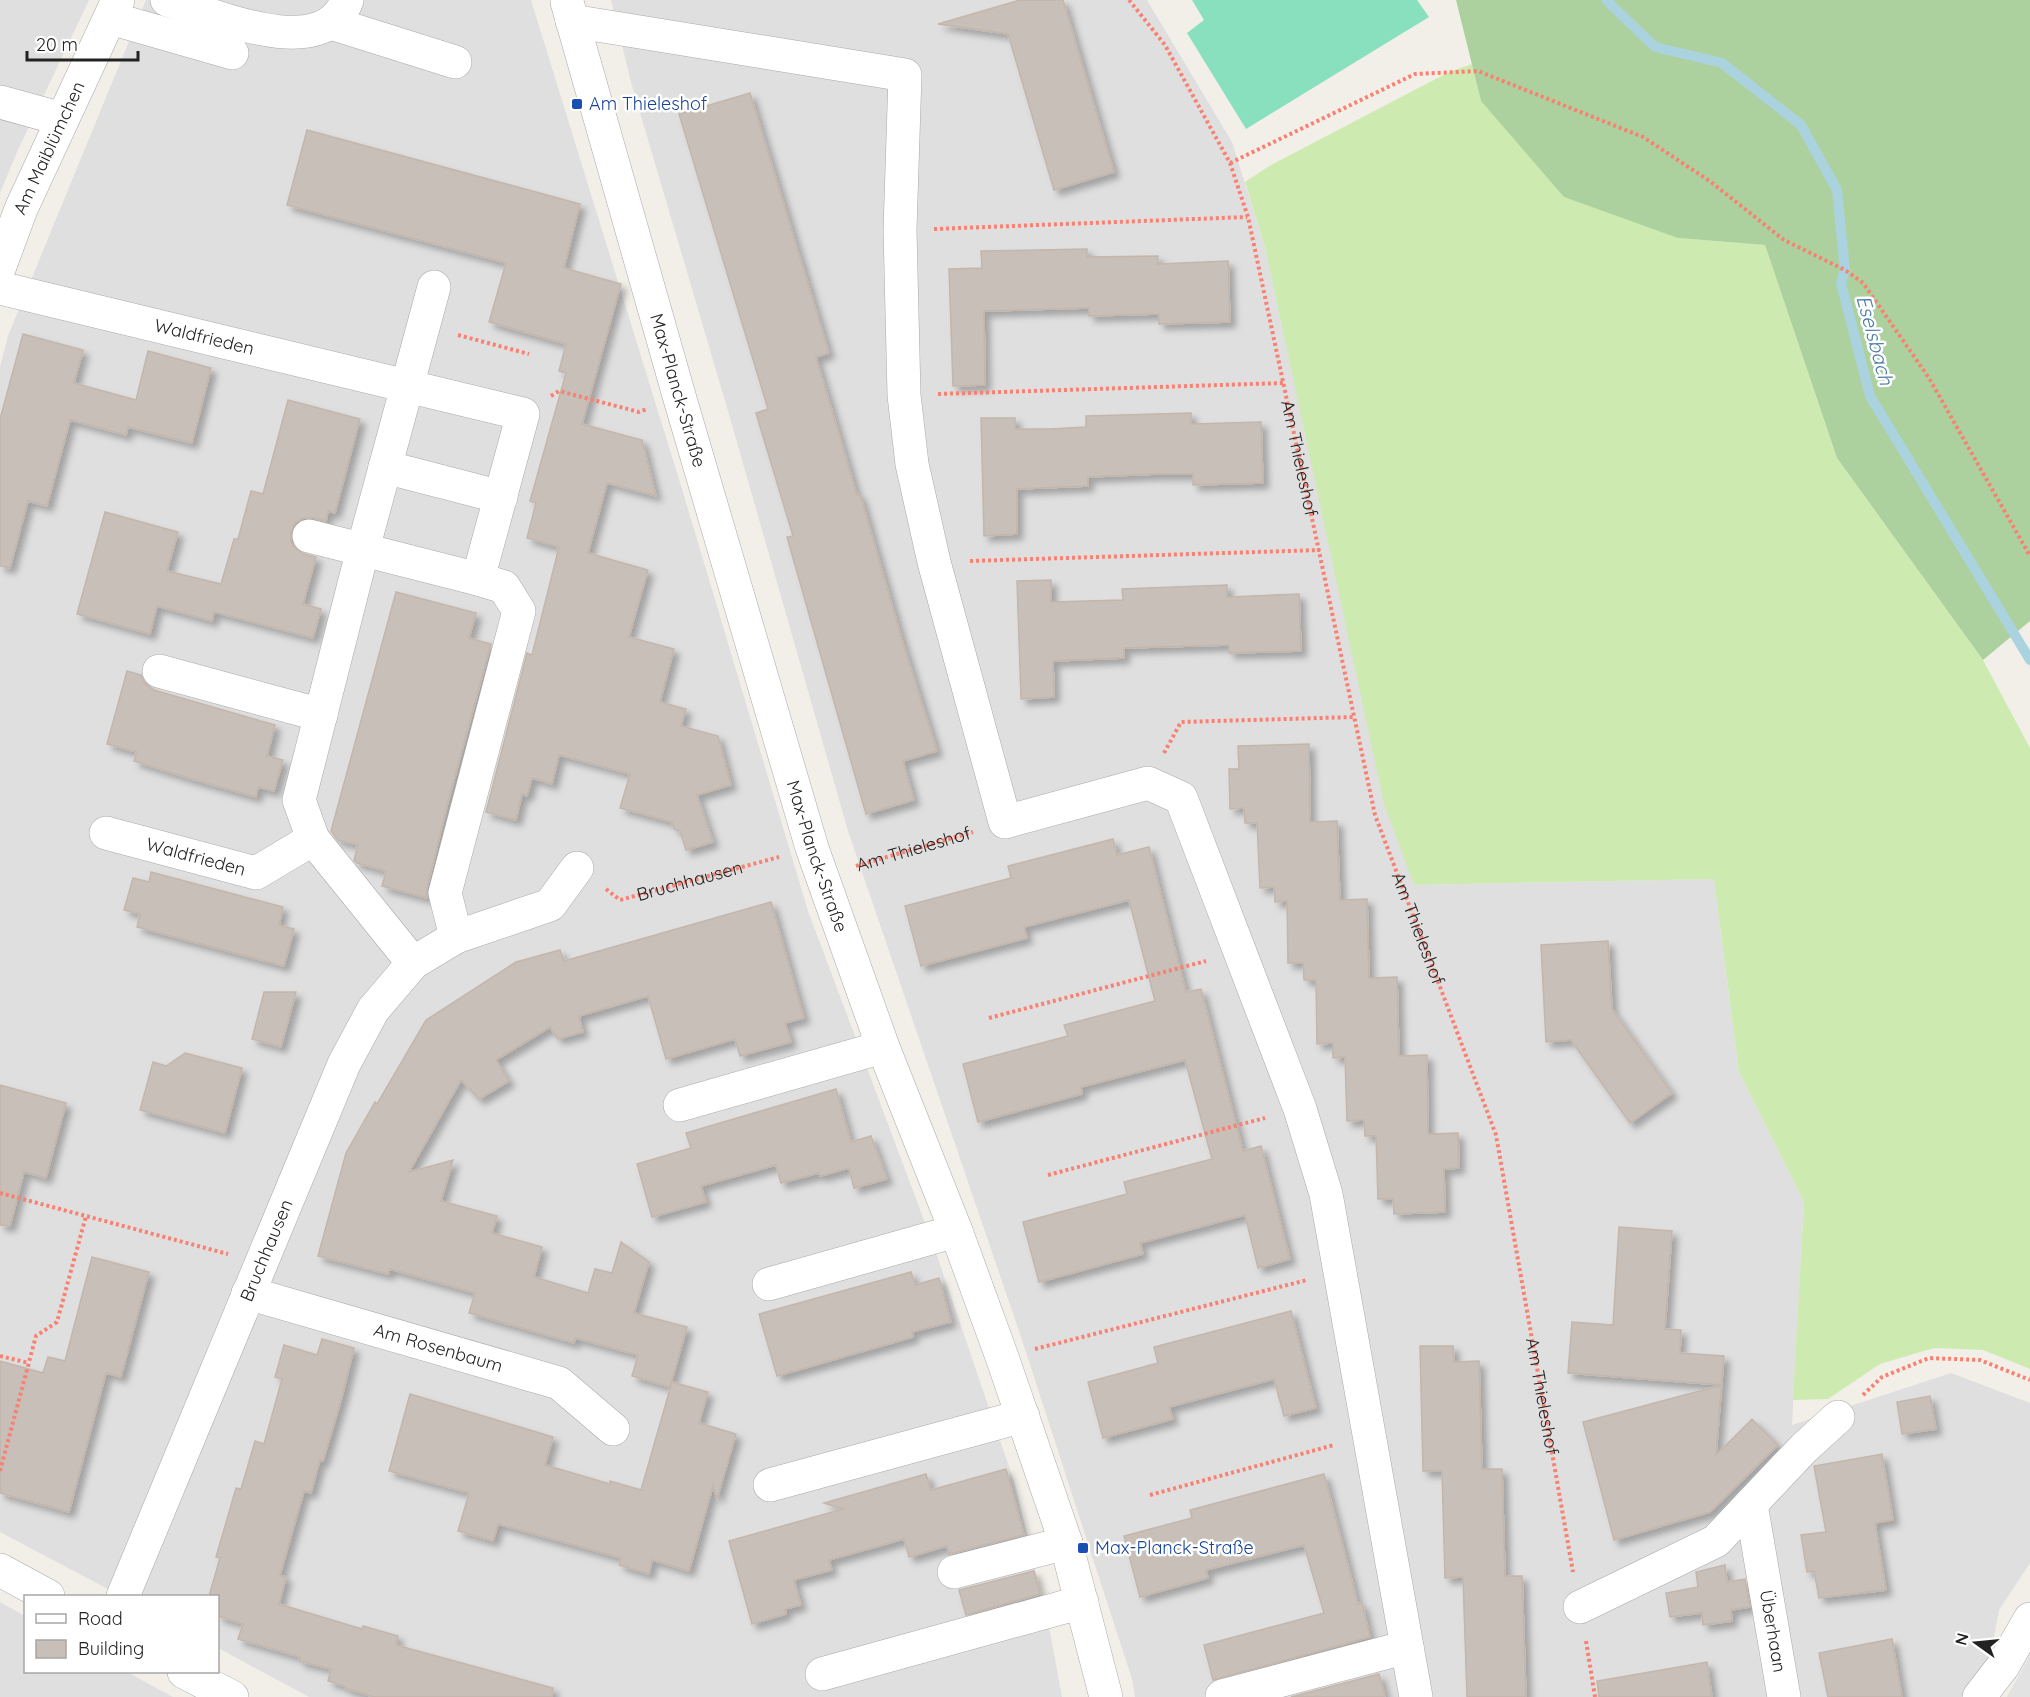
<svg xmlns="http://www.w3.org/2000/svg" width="2030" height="1697" font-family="Quicksand,sans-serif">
	<defs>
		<filter id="shadow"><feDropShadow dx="5.5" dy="5.5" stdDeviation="3" flood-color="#0004"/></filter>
	</defs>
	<rect width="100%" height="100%" fill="#f2efe9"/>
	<path fill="#e0dfdf" d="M0 0H89L17 152 0 193Z
		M146 0H531L682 489 808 911 933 1244 1015 1484 1051 1637 1062 1697H309L218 1648V1596H121L0 1532V367L8 336Z
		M611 0H1147L1232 142 1265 247 1337 576 1414 885 1714 879 1739 1072 1804 1202 1792 1425 1951 1373 2030 1403V1563L1999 1610 1983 1697H1135L1132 1679 1021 1337 848 831 728 411 631 82Z
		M0 1602 25 1616 26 1672H127L173 1697H0Z"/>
	<path fill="#cdebb0" d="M1472 64 1481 101 1678 238 1765 245 1837 458 1983 660 2030 748V1369L1983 1350 1934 1348 1880 1364 1828 1399 1793 1400 1804 1202 1739 1072 1714 879 1414 885 1384 804 1265 247 1245 182 1271 165 1449 72Z"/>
	<path fill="#add19e" d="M1456 0H2030V621L1983 660 1837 458 1765 245 1678 238 1564 197 1481 101Z"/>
	<path fill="#88e0be" d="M1192 0H1417L1429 17 1246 129 1187 33 1204 20Z"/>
	<path fill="#e2e2e2" d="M2030 1655V1697H2007Z"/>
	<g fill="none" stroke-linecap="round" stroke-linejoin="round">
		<path stroke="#aad3df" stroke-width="10" d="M1606 0 1655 47 1722 63 1801 125 1837 190 1845 270 1841 283 1870 396 2030 660"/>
	</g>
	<path fill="#c7bfb8" stroke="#c4b6ab" stroke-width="1.5" filter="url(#shadow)" d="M1020 0H1063L1114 172 1054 190 1008 34 938 24Z
		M750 93 829 353 816 357 857 495 860 494 903 643 937 751 903 761 914 800 866 814 787 537 793 536 756 413 768 409 679 114Z
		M307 130 580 204 564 268 621 284 582 424 642 440 656 496 607 483 588 553 648 570 629 637 674 649 660 702 686 709 681 726 718 736 731 785 697 795 713 842 686 850 680 831 674 829 672 822 620 808 630 774 559 755 552 784 532 778 527 796 522 794 516 820 486 812 527 653 532 655 559 547 527 538 536 503 530 501 566 373 559 371 566 344 489 322 506 263 287 205Z
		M1087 249V257L1158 256 1157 264 1228 261 1230 322 1159 324V314L1089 316V308L984 311 985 385 953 386 949 269 982 268 981 251Z
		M23 334 83 350 74 383 136 400 148 351 211 368 192 443 128 427 126 435 70 420 47 506 28 501 10 568 0 566V419Z
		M288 400 360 419 335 513 328 511 326 521 313 518H303L295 523 291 532V542L296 549 304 554 316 557 303 604 321 609 313 638 214 612 212 621 157 606 150 634 77 614 105 512 178 532 167 571 221 584 234 539H238L251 491 263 494Z
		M1191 413V424L1261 422 1263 483 1193 485V474H1157L1088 477V486L1017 489V534L984 536 981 418H1015V429H1051L1086 427V416Z
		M1051 580V602L1123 600 1122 589 1227 585V597L1299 594 1301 651 1229 653V645L1124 648V658L1053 661 1054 697 1021 699 1017 581Z
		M396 592 476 613 469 638 491 644 448 802 427 888V898L382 886 386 871 357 863 354 860 358 845 338 840 331 831Z
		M127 671 141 675 145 684 154 690 275 725 267 756 283 760 274 791 258 787 256 797 195 780 134 761 137 752 107 744Z
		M1309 744 1310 822 1337 821 1340 900 1367 899 1369 978 1397 977 1399 1056 1427 1055 1428 1134 1458 1133 1459 1168 1444 1169 1445 1212 1394 1214 1393 1199H1378L1376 1136H1365L1364 1120 1347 1121 1345 1057 1333 1058V1043L1317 1044 1316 980H1304L1303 963H1288L1287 901 1275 902 1274 887 1260 888 1257 823H1245L1244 808 1230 809 1229 769H1239L1238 746Z
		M1113 839 1117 855 1149 847 1186 992 1201 989 1243 1151 1261 1146 1290 1259 1258 1268 1245 1215 1140 1243 1143 1254 1039 1282 1023 1222 1127 1194 1124 1182 1212 1159 1185 1060 1081 1087 1082 1094 978 1122 963 1064 1068 1036 1064 1025 1155 1001 1129 900 1024 927 1027 938 921 966 905 906 1011 878 1008 866Z
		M151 872 283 907 279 925 294 929 284 966 137 927 140 914 124 910 133 878 149 882Z
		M771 902 804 1018 785 1023 791 1042 740 1056 735 1039 666 1059 648 996 579 1016 583 1032 558 1039 550 1027 496 1060 509 1081 479 1099 461 1080 409 1172 453 1160 441 1201 497 1216 492 1233 542 1247 534 1277 588 1293 595 1269 612 1273 621 1242 649 1262 634 1313 687 1327 670 1387 632 1376 638 1355 575 1338 574 1343 469 1313 475 1293 390 1269 388 1274 318 1256 346 1153 375 1102 377 1104 426 1020 516 962 560 950 564 961Z
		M1608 941 1612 1009 1672 1093 1630 1123 1571 1040 1546 1042 1541 945Z
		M264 992H296L281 1047 252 1039Z
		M185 1053 242 1068 225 1133 140 1110 153 1062 166 1066Z
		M0 1085 66 1103 46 1178 24 1172 10 1226 0 1225Z
		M836 1089 851 1142 871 1136 887 1179 854 1188 849 1168 820 1176 819 1173 781 1183 776 1165 701 1186 706 1202 652 1217 637 1164 691 1148 686 1133Z
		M1619 1227 1672 1231 1665 1329 1681 1330 1680 1353 1724 1356 1716 1455 1752 1419 1778 1445 1710 1512 1614 1540 1583 1422 1722 1385 1568 1373 1572 1322 1613 1325Z
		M92 1257 149 1272 121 1377 106 1373 69 1512 0 1493V1361L43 1373 48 1357 65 1361Z
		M911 1272 915 1285 939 1278 951 1322 912 1332 913 1337 777 1376 759 1314Z
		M1291 1311 1316 1408 1284 1416 1274 1379 1169 1407 1173 1419 1103 1438 1088 1382 1158 1363 1154 1347Z
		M322 1339 354 1348 342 1397 323 1461 320 1460 311 1493 304 1491 280 1575 286 1577 279 1604 362 1629 363 1626 398 1636 396 1645 553 1688 552 1697H374L345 1688V1686L328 1681 331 1669 299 1661 300 1657 238 1639 243 1624 218 1616V1596H209L220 1558 216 1557 236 1488 241 1489 255 1441 264 1444 282 1379 275 1377 284 1345 317 1355Z
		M1420 1346H1453L1454 1362 1479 1361 1482 1469H1502L1505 1576H1522L1526 1697H1467L1463 1577 1445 1578 1442 1471H1423Z
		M672 1382 708 1392 699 1423 736 1434 717 1499 713 1486 689 1571 652 1560 649 1574 619 1565 621 1558 498 1524 493 1541 458 1531 469 1493 389 1471 410 1394 553 1437 545 1465 610 1484V1481L641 1490Z
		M1930 1396 1936 1429 1902 1434 1897 1402Z
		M1882 1454 1893 1520 1875 1523 1886 1590 1819 1598 1814 1571 1807 1572 1801 1535 1826 1532 1814 1466Z
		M1006 1469 1024 1535 949 1554 947 1546 909 1557 904 1539 829 1560 832 1570 794 1580 801 1605 785 1609 786 1614 752 1624 729 1541 843 1509 824 1503 926 1474 931 1490Z
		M1324 1474 1358 1604 1362 1603 1370 1637 1213 1680 1204 1645 1324 1613 1304 1545 1206 1570 1208 1578 1140 1597 1124 1536 1192 1518 1190 1510Z
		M1725 1565 1727 1582 1745 1579 1750 1607 1731 1610 1732 1621 1718 1623 1703 1625 1702 1613 1670 1617 1666 1593 1698 1587 1696 1572Z
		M1034 1571 1040 1594 966 1615 959 1590Z
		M1892 1639 1902 1697H1828L1819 1653Z
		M1707 1662 1712 1697H1599L1597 1681Z
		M1379 1674 1385 1697H1291Z"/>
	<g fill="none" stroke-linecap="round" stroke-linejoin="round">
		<defs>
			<g id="minor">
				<path d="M167 0C211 14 324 65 347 0"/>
				<path id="s4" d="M567 2 680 399 812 848 883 1047 956 1231 1002 1357 1066 1543 1106 1697"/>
				<path d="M110 18 232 53"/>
				<path d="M572 21 905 75 900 230 904 395 912 464 934 562 1005 822 1148 783 1181 798 1300 1109 1326 1194 1416 1697"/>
				<path d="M331 23 455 62"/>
				<path d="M0 102 62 119"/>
				<path id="s5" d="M0 266 21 209 118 0"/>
				<path id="s6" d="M0 288 523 414 478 579 309 536"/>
				<path d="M385 467 501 497"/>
				<path d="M159 671 321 715"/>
				<path id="s7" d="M106 833 256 873 313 839"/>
				<path d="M456 937 445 893 519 611 504 587 478 579"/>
				<path d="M413 963 313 839 299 800 363 549 434 287"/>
				<path d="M680 1105 883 1047"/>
				<path d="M769 1284 956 1231"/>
				<path id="s8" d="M248 1293 559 1383 613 1429"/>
				<path d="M770 1485 1023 1416"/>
				<path id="s9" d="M1751 1504 1784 1697"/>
				<path d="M0 1570 48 1596"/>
				<path d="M954 1572 1066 1543"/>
				<path id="s10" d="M123 1596 344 1064 373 1010 413 963 456 937 550 905 577 868"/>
				<path d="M1580 1607 1716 1541 1804 1448 1838 1417"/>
				<path d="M184 1672 232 1697"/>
				<path d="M822 1674 1082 1602"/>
				<path d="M1222 1696 1407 1647"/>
				<path d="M1979 1697 2003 1666 2030 1619"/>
			</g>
		</defs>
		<use href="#minor" stroke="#a9a9a9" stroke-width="34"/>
		<g stroke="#fa8072" stroke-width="4" stroke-dasharray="3 3" stroke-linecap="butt">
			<path id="s1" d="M1129 0 1165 45 1230 163 1248 217 1375 815 1496 1135 1573 1572"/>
			<path d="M1230 163 1415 74 1478 71 1643 137 1711 182 1784 240 1845 270 1863 283 1929 378 2030 556"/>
			<path d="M934 229 1247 217"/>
			<path d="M458 335 529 354"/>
			<path d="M938 394 1283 383"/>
			<path d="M551 396 559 391 639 412 647 409"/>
			<path d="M970 561 1320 550"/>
			<path d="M1164 753 1181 722 1355 717"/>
			<path id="s2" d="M856 866 973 832"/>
			<path id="s3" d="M606 889 620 900 779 857"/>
			<path d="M989 1018 1206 961"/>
			<path d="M1048 1175 1265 1118"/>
			<path d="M0 1193 228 1254"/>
			<path d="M1035 1349 1307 1280"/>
			<path d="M0 1356 29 1363"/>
			<path d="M1863 1395 1882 1377 1929 1358 1980 1360 2030 1380"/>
			<path d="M0 1471 36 1336 57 1322 86 1216"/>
			<path d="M1150 1495 1334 1445"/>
			<path d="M1586 1641 1595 1697"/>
		</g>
		<use href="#minor" stroke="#fff" stroke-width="33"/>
	</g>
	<g fill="#1a4fb4" stroke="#fff" stroke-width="2">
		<rect x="571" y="98" width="12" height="12" rx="3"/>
		<rect x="1077" y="1542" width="12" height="12" rx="3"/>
	</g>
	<g text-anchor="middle" stroke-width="5" stroke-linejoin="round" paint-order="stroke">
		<g font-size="18" fill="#164399" stroke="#fff" text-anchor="start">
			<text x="589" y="110">Am Thieleshof</text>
			<text x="1095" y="1554">Max-Planck-Straße</text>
		</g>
		<g font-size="18" fill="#222" stroke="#fff">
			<text dy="6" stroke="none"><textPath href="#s5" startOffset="128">Am Maiblümchen</textPath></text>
			<text dy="6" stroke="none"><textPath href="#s6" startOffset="210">Waldfrieden</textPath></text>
			<text dy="6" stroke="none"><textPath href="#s4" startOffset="404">Max-Planck-Straße</textPath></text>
			<text dy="6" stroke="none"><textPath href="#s1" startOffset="496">Am Thieleshof</textPath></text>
			<text dy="6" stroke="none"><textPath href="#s2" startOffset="60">Am Thieleshof</textPath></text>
			<text dy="6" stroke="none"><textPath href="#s4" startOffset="890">Max-Planck-Straße</textPath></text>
			<text dy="6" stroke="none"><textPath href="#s7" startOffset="93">Waldfrieden</textPath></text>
			<text dy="6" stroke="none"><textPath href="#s3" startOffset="90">Bruchhausen</textPath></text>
			<text dy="6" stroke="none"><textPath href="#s1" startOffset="982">Am Thieleshof</textPath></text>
			<text dy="6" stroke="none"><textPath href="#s10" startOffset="374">Bruchhausen</textPath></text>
			<text dy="6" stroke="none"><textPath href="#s8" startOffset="198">Am Rosenbaum</textPath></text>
			<text dy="6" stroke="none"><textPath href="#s1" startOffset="1468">Am Thieleshof</textPath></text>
			<text dy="6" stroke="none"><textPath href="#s9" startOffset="129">Überhaan</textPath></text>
		</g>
		<g font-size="20" font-style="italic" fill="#4a7aab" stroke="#fff">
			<text transform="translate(1875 340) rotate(75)" y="7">Eselsbach</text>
		</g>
	</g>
	<rect x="24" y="1595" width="195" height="78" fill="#ffffff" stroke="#a7a7a7" stroke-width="1.5"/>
	<rect x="36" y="1614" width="30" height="9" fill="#ffffff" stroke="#a7a7a7" stroke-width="1.5"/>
	<text x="78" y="1625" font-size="18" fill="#222222">Road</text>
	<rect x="36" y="1640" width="30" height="18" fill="#c7bfb8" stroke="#a7a7a7" stroke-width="1.5"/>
	<text x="78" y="1655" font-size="18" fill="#222222">Building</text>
	<g transform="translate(1976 1643) rotate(285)" stroke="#ffffff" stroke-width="4.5" paint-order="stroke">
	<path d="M0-4.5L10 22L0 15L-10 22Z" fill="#222222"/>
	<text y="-9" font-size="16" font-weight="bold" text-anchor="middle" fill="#222222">N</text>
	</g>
	<path d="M27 51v9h111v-9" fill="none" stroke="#222222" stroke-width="3"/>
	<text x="36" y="51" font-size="18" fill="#222222" stroke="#ffffff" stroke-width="4.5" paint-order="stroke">20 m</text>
</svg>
